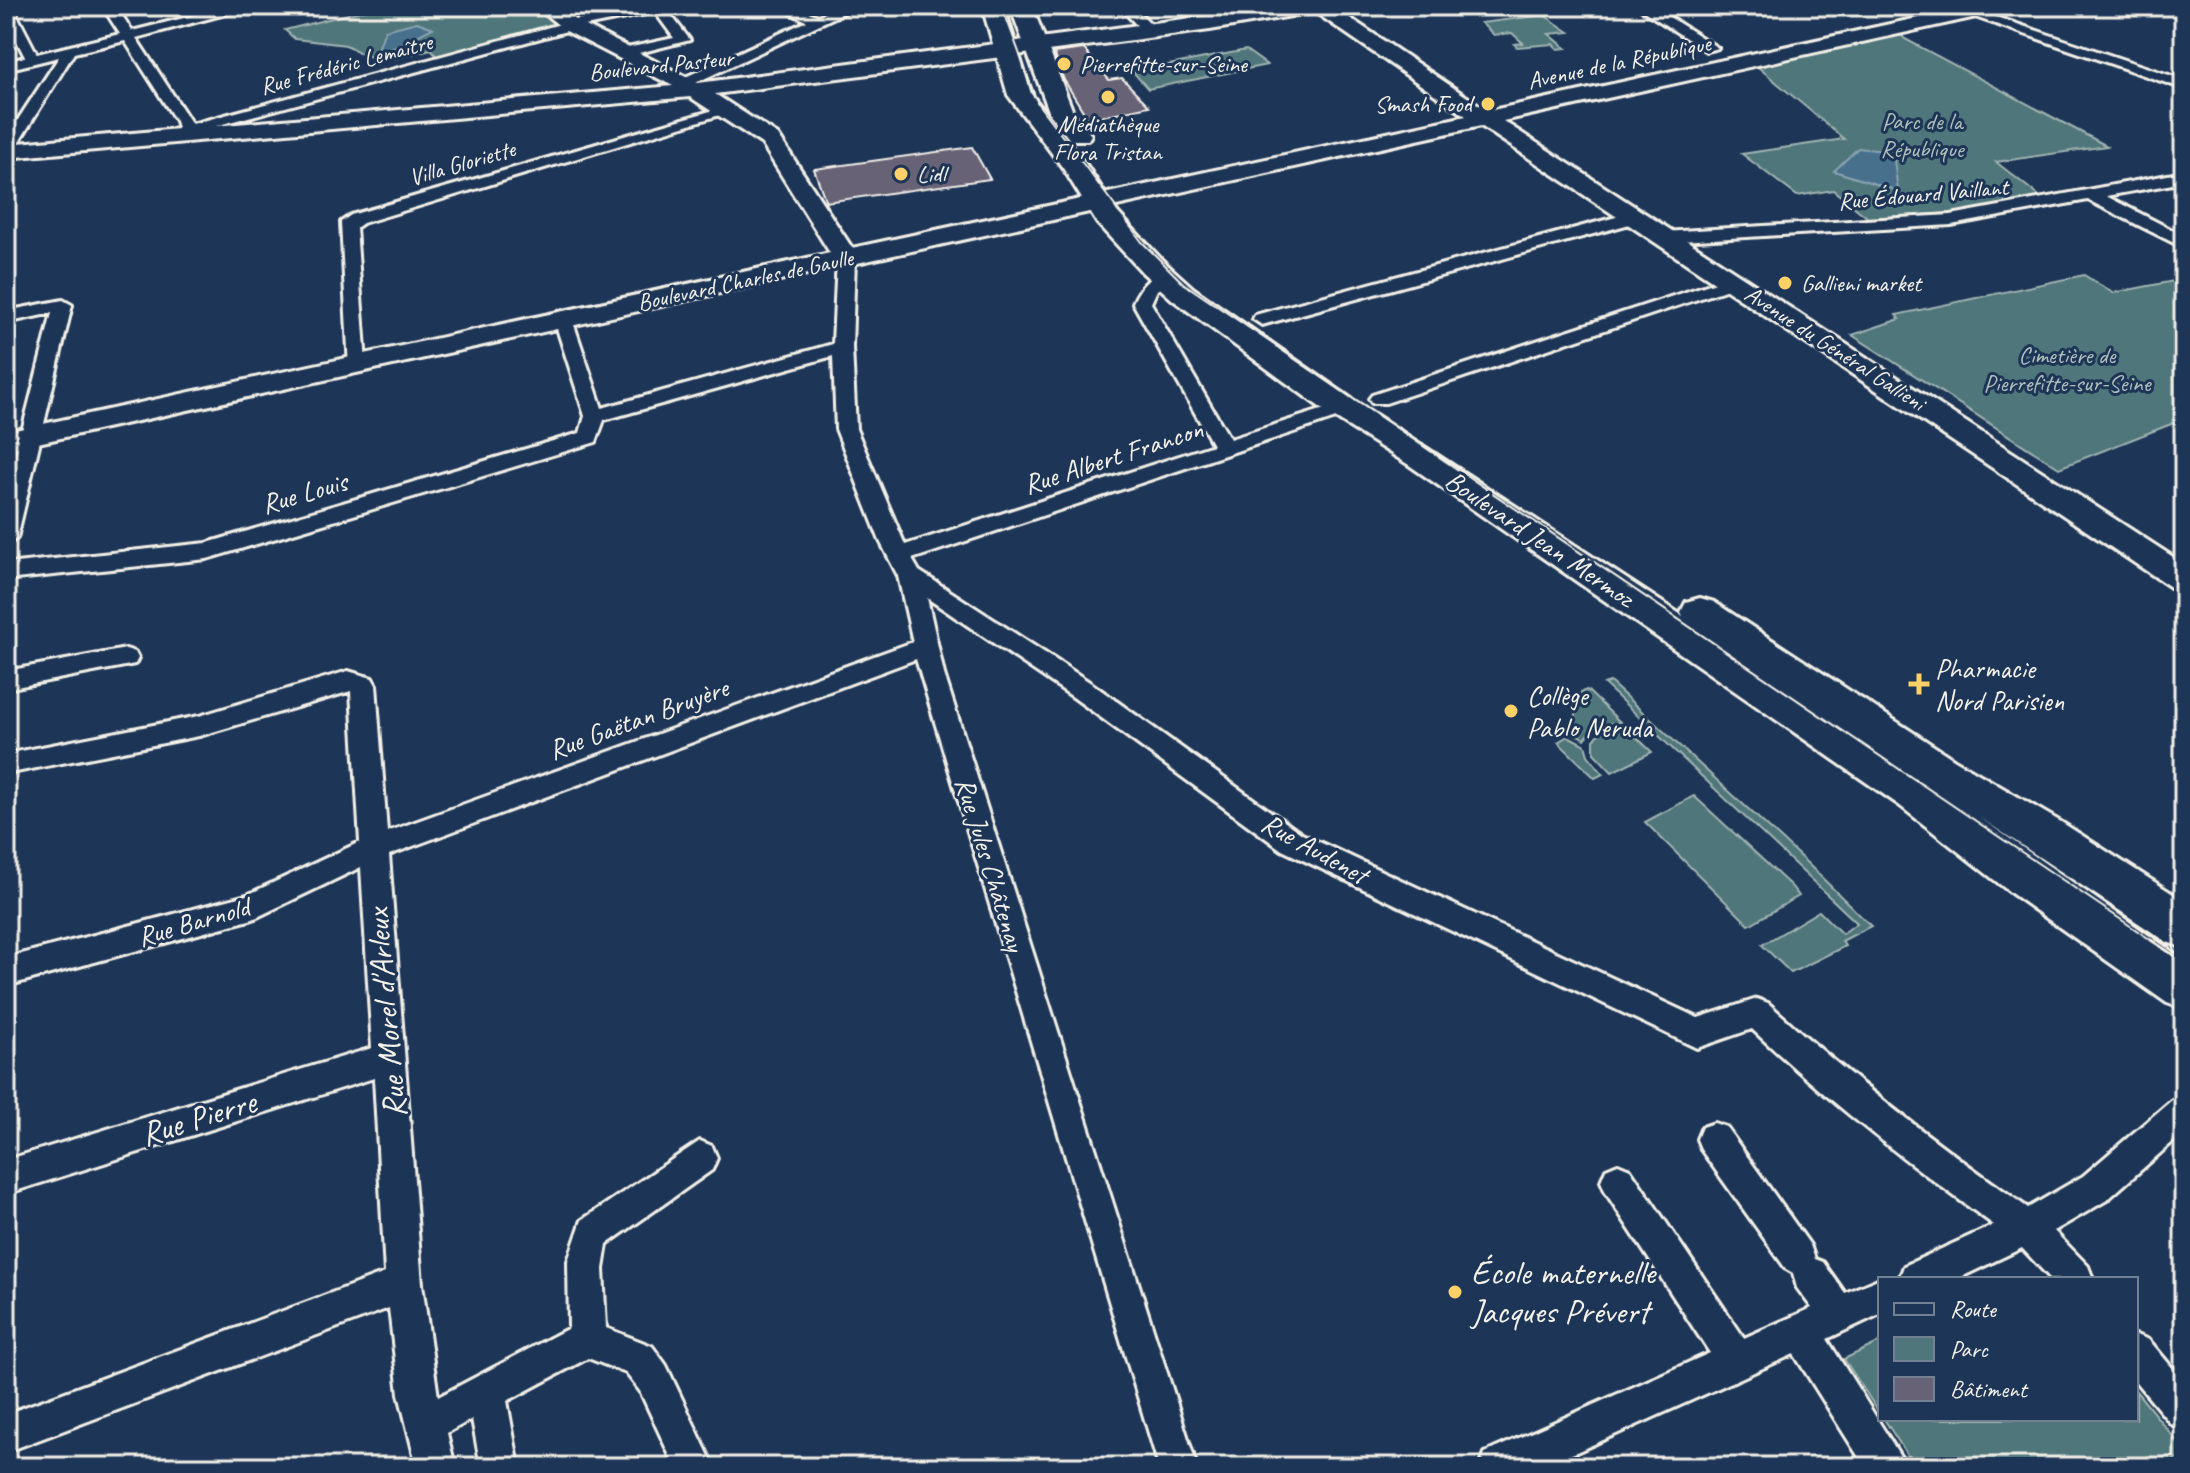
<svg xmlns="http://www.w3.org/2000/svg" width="2190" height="1473" font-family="Caveat,sans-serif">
	<rect width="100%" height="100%" fill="#1d3557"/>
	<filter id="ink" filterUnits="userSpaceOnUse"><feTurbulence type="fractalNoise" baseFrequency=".0125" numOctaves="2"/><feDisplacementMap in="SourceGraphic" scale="16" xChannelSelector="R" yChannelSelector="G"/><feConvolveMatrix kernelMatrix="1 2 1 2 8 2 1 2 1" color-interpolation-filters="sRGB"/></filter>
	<g filter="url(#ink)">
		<path fill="#4f767a" stroke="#a2b4b1" stroke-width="2" d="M380 6H536L563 26 439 59 431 49 396 58 366 56 346 45 295 39 285 30Z
			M1544 15 1569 32 1549 34 1566 48 1558 49 1553 44 1517 47 1514 44 1523 43 1512 33 1494 35 1481 23Z
			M1900 34 1905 39 2107 146 1996 162 2043 199 1952 213 1868 218 1833 190 1797 196 1742 154 1844 139 1758 67Z
			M1246 50 1267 65 1148 89 1133 72Z
			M2084 275 2113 293 2184 279V419L2059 468 1852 335 1900 319 1896 315Z
			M1610 682 1807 863 1871 926 1842 941 1845 946 1791 973 1762 945 1819 911 1842 934 1857 923 1604 684Z
			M1587 690 1620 722 1595 727 1585 739 1572 732 1581 692Z
			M1621 728 1630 731 1652 752 1612 772 1594 753V740L1603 729Z
			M1568 736 1585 745 1588 755 1603 774 1595 778 1558 742Z
			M1694 796 1791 886 1799 896 1749 925 1645 822Z
			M1880 1342V1414L1844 1359Z
			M2136 1391 2184 1450V1454L2162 1467H1915L1884 1419H2136Z"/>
		<path fill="#466f8d" stroke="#8ca3b1" stroke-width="2" d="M417 22 433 28 383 53 377 52 385 30Z
			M1858 148 1893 152 1898 191 1834 171Z"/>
		<path fill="#686277" stroke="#f4f1e8" stroke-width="2" d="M1084 49 1109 80 1122 78 1149 106 1088 119 1064 80 1054 53Z
			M972 147 990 179 826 202 814 169Z"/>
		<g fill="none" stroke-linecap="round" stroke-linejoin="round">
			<defs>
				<path id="street" d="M102 6H116L132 31 232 6H255L136 38 192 124 579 19 664 6 690 40 623 57 616 53 618 50 674 38 655 12 585 26 208 128 179 141 171 136 178 128 176 121 125 41 74 53 14 150 6 155V138L59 57 6 70V62L25 57 6 20 18 17 37 54 120 34Z
					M776 6H794L818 16 840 6H858L689 86H679V80L807 21Z
					M1119 6H1133L1155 28V34H1145Z
					M1636 6H1652L1718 48 1706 51Z
					M1943 6H1963L2184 80V89Z
					M721 108 733 111 363 223 356 228 366 364 363 368H349L341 222 351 215Z
					M2184 172V182L2106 196 2184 236V248L2088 200 1951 225 1663 242 1654 237 1663 232 1951 215Z
					M1631 213 1639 218 1637 222 1269 323 1262 325 1253 319 1255 315Z
					M846 253 855 258 852 347 856 429 905 545 1213 445 1133 303C1140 287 1152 270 1172 275L1175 279 1157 290 1151 303 1230 439 1337 405H1351L1354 409 1351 413 912 559 919 571 1091 683 1302 834 1698 1018 1757 999 1768 1003C1850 1078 1937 1144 2028 1208L2083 1176 2172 1100 2184 1095V1132L2107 1200 2054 1231 2088 1266 2093 1279H2051L2022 1248 1957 1279H1899L1904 1266 1994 1225C1909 1164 1828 1101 1752 1029L1697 1048 1282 850 1073 697 927 598 944 674 1197 1467H1159L916 659 389 855 422 1284 438 1397 569 1328 568 1261 582 1220 700 1141 712 1146 717 1158 712 1170 607 1244 603 1269 606 1328 652 1346 666 1365 714 1467H675L640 1391 626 1373 588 1358 507 1401 519 1467H481L472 1419 447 1433 455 1467H417L399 1394 389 1308 6 1452V1414L385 1273 374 1078 6 1194V1160L372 1048 361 867 253 919 6 986V958L247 895 360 842 351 691 199 736 6 774V754L199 716 348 671 372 678 376 685 387 832 913 642 898 576 880 541 836 429 833 356 604 420 596 442 207 559 6 580V564L207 543 580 433 585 416 554 319 556 315 563 313 572 319 602 408 833 344 837 258Z
					M1734 276 1740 277V285L1386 403H1372L1369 399 1372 395Z
					M63 300 72 305 17 538 6 546V494L52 313 6 323V311Z
					M126 649 135 652 138 658 135 664 6 689V671Z
					M1714 1123 1726 1127 1810 1245 1815 1259 1823 1262 1845 1293 1880 1278 1882 1279 1880 1314 1827 1339 1907 1467H1865L1794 1354 1543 1467H1480L1485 1453 1710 1353 1606 1193 1601 1181 1606 1169 1618 1164 1630 1169 1744 1338 1812 1308 1797 1288 1793 1273 1786 1269 1702 1151 1697 1139 1702 1127Z
					M2136 1335 2149 1340 2184 1382V1430L2171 1424 2136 1382Z"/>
				<path id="secondary" d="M535 6H557L580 23 698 83 1283 6H1332L1488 111 1973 6H2009L1999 12 1503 121 2184 564V592L2172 588 1481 126 6 450V432L830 253 762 144 690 97 6 158V144L673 86 566 31ZM1315 12 1466 116 852 248 778 135 715 94 1210 30Z"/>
				<path id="primary" d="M982 6H1004L1031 94 1083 160 1117 212 1163 261 1193 288 1356 402 1683 616 1681 612 1686 602 1700 598 1714 602 1955 760 2061 822 2184 901V948L2167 942 1979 817 2184 960V1009L2167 1003 2011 893 1899 805 1409 465 1332 416 1173 300 1143 273 1097 223 1063 168 1008 95Z
					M1010 6H1032L1073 112 1091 135 1088 140H1070L1050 114Z"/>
			</defs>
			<use href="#street" stroke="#f4f1e8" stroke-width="6"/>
			<use href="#secondary" stroke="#f4f1e8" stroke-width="6"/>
			<use href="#primary" stroke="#f4f1e8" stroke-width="6"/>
			<use href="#street" fill="#1d3557" fill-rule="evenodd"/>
			<use href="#secondary" fill="#1d3557" fill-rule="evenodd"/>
			<use href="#primary" fill="#1d3557" fill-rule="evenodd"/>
			<path stroke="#f4f1e8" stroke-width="2" d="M1002 6 1038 104 1142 242 1183 283 2154 942"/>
			<path stroke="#f4f1e8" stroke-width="3" d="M2151 940 2184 962"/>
		</g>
	</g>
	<g fill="#ffd166" stroke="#1d3557" stroke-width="3">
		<circle cx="1064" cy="64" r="8"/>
		<circle cx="1108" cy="97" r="8"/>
		<circle cx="1488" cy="104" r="8"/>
		<circle cx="901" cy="174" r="8"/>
		<circle cx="1785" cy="283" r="8"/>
		<path d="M1915 672h8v8h8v8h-8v8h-8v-8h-8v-8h8z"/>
		<circle cx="1511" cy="711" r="8"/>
		<circle cx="1455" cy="1292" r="8"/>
	</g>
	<g text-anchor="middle" stroke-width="6" stroke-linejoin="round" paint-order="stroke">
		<g font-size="24" fill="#f4f1e8" stroke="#1d3557">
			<text transform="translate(1619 62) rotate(-12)" y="8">Avenue de la République</text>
			<text transform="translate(346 64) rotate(-15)" y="8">Rue Frédéric Lemaître</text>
			<text transform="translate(661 65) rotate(-6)" y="8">Boulevard Pasteur</text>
			<text transform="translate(462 163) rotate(-16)" y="8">Villa Gloriette</text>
			<text transform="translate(1923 194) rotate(-5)" y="8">Rue Édouard Vaillant</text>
			<text transform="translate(745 280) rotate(-12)" y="8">Boulevard Charles de Gaulle</text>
			<text transform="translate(1835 348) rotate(33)" y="8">Avenue du Général Gallieni</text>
		</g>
		<g font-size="24" fill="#f4f1e8" stroke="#1d3557" text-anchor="start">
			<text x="1080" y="72">Pierrefitte-sur-Seine</text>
			<text x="1472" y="112" text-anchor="end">Smash Food</text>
			<text x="1108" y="132" text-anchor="middle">Médiathèque<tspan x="1108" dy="28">Flora Tristan</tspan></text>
			<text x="917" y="182">Lidl</text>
			<text x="1801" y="291">Gallieni market</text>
		</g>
		<g font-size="24" fill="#b2c0bc" stroke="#1d3557">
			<text x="1922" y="129">Parc de la<tspan x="1922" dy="28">République</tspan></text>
			<text x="2067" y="363">Cimetière de<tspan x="2067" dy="28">Pierrefitte-sur-Seine</tspan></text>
		</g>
		<g font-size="28" fill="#f4f1e8" stroke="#1d3557">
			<text transform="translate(1113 456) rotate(-18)" y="10">Rue Albert Francon</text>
			<text transform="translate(304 492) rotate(-16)" y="10">Rue Louis</text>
			<text transform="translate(1540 538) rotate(34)" y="10">Boulevard Jean Mermoz</text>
			<text transform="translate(638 718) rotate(-20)" y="10">Rue Gaëtan Bruyère</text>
			<text transform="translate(1315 848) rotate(29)" y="10">Rue Audenet</text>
			<text transform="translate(991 864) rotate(73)" y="10">Rue Jules Châtenay</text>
			<text transform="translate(193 921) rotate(-16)" y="10">Rue Barnold</text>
		</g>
		<g font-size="28" fill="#f4f1e8" stroke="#1d3557" text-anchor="start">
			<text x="1935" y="678">Pharmacie<tspan x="1935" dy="32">Nord Parisien</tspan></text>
			<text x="1527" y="705">Collège<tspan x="1527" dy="32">Pablo Neruda</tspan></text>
		</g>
		<g font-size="34" fill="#f4f1e8" stroke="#1d3557">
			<text transform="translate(385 1013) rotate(-95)" y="12">Rue Morel d'Arleux</text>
			<text transform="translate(198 1117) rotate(-17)" y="12">Rue Pierre</text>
		</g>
		<g font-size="34" fill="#f4f1e8" stroke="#1d3557" text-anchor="start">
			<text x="1471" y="1284">École maternelle<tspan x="1471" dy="39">Jacques Prévert</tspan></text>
		</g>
	</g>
	<rect width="2190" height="1473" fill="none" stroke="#1d3557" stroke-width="32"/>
	<rect x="16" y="16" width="2158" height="1441" fill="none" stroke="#f4f1e8" stroke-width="3" filter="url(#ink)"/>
	<rect x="1878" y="1277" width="260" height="144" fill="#1d3557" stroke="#738091" stroke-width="2"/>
	<rect x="1894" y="1303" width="40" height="12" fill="#1d3557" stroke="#738091" stroke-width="2"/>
	<text x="1950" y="1317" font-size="24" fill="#f4f1e8">Route</text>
	<rect x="1894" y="1337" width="40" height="24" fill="#4f767a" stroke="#738091" stroke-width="2"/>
	<text x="1950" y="1357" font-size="24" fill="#f4f1e8">Parc</text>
	<rect x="1894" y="1377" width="40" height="24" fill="#686277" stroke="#738091" stroke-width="2"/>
	<text x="1950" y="1397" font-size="24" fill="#f4f1e8">Bâtiment</text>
</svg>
